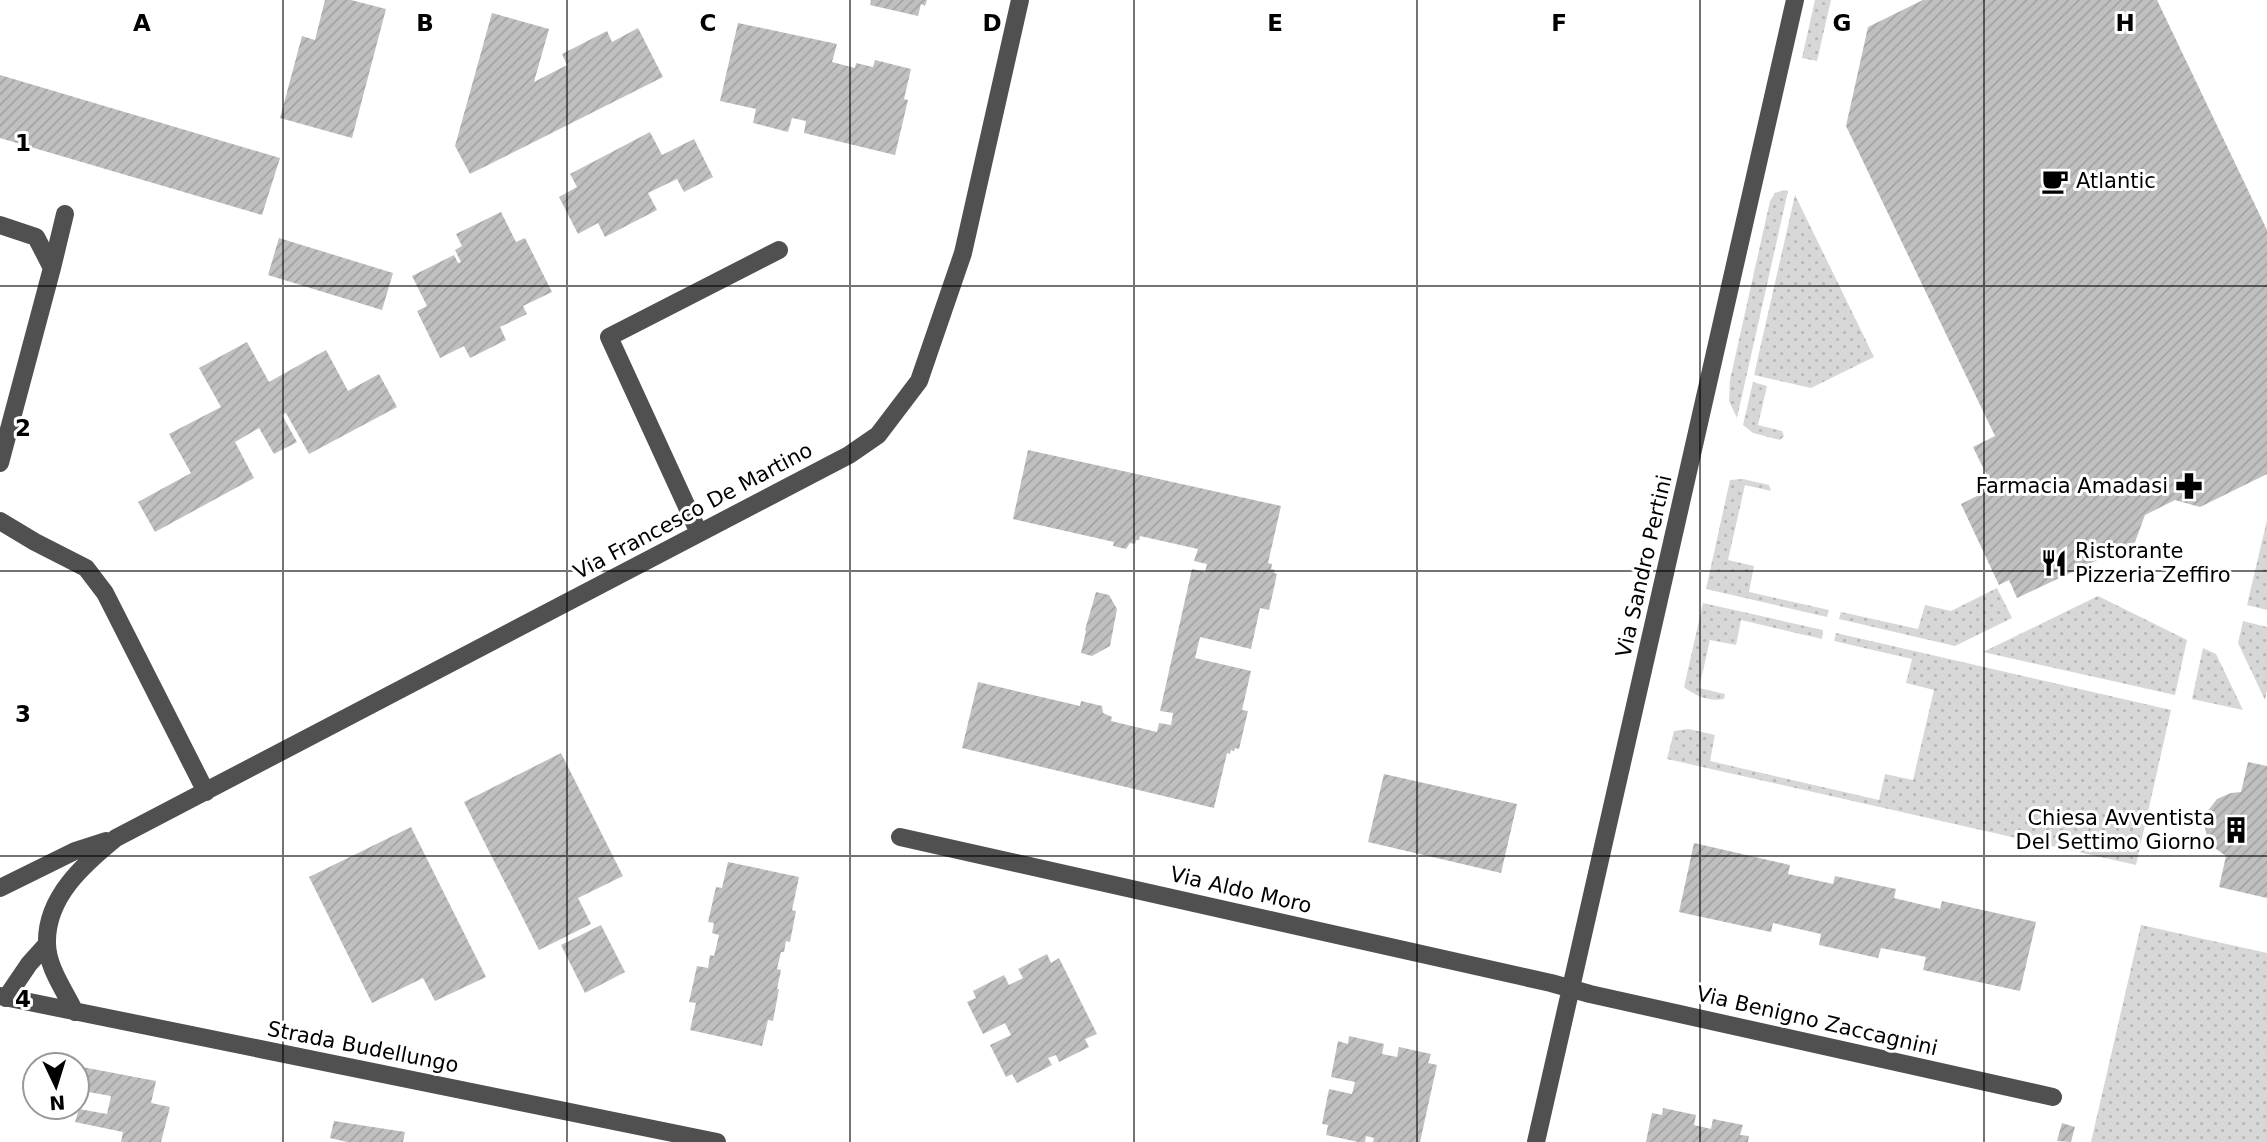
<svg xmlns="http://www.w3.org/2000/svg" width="2267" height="1142" font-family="'DejaVu Sans',sans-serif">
	<defs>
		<pattern id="grass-dots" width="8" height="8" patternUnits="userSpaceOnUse" patternTransform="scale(1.75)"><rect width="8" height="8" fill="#d7d7d7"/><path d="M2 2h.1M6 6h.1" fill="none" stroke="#b7b7b7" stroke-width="1.8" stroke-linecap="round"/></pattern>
		<pattern id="building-hatch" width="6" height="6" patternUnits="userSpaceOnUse" patternTransform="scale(1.75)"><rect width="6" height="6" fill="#c0c0c0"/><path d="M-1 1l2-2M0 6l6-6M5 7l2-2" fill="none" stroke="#a3a3a3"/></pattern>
	</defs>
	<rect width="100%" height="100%" fill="#fff"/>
	<path fill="url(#grass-dots)" d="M1815 0H1831L1817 61 1802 58Z
		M1784 190 1788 191 1737 418 1729 401 1730 380 1770 201 1775 193Z
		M1795 195 1874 357 1811 388 1754 375Z
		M1753 382 1767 386 1758 425 1782 431 1784 436 1780 440 1753 433 1743 425Z
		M1743 479 1769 485 1771 491 1745 485 1728 560 1754 566 1749 592 1829 610 1827 617 1706 589 1730 480Z
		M2267 520V610L2247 605Z
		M1997 588 2012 618 1955 646 1839 619 1841 612 1918 629 1925 605 1951 611Z
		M2098 596 2187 640 2175 695 1983 652Z
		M1703 603 1823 630 1822 639 1741 620 1736 645 1710 640 1699 688 1725 694 1724 699C1710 702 1695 696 1684 687Z
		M2243 621 2267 627V690L2265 700 2238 643Z
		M1836 633 2171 710 2136 865 1667 759 1674 731 1689 729 1715 735 1710 761 1879 800 1885 774 1913 780 1934 690 1906 683 1912 659 1834 641Z
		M2203 648 2216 654 2243 710 2192 699Z
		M2141 925 2267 953V1142H2091Z"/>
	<path fill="url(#building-hatch)" d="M325 0H351L386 9 352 138 280 118 302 36 315 40Z
		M871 0H927L925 6 921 4 918 16 870 5Z
		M1923 0H2157L2267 230V474L2200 507 2175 500 2145 515 2135 542 2017 598 2009 580 1999 585 1961 504 1993 488 1973 447 1995 436 1846 126 1868 27Z
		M492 13 549 29 534 82 567 65 562 54 607 31 612 42 638 28 663 77 470 174 455 146Z
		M738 23 837 44 832 62 855 68 856 63 873 67 875 60 911 69 904 99 908 100 895 155 804 133 806 121 792 118 788 132 753 123 756 109 720 101Z
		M0 75 280 158 262 215 0 138Z
		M650 132 662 155 694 139 713 177 684 192 677 179 648 193 657 210 605 237 598 223 578 234 559 197 577 187 570 174Z
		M501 212 516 242 525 238 552 292 523 306 527 314 500 327 506 340 470 358 464 346 440 358 417 311 427 306 412 276 454 255 458 263 461 262 455 250 462 246 456 234Z
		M279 238 393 273 382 310 268 275Z
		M247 342 269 382 326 350 348 391 379 374 397 407 309 454 286 413 282 415 297 442 274 454 259 428 235 442 254 478 155 532 138 502 191 473 169 434 221 407 199 368Z
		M1028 450 1281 506 1268 563 1272 564 1271 569 1275 570 1274 573 1277 574 1269 610 1260 608 1251 649 1200 637 1195 658 1251 671 1242 710 1248 711 1239 749 1235 748 1234 751 1231 750 1230 754 1227 753 1214 808 962 748 978 682 1080 706 1081 701 1102 706 1103 713 1112 717 1111 721 1157 732 1159 723 1171 725 1173 713 1160 711 1192 569 1205 572 1207 564 1194 561 1198 549 1140 536 1139 540H1136L1135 544 1130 543 1126 549 1113 546 1114 542 1013 519Z
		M1096 592 1109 595 1117 609 1110 646 1092 656 1081 653 1086 631 1085 630Z
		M561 753 623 876 578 898 591 924 539 950 464 802Z
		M2248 762 2267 766V898L2219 887 2226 856 2212 846 2207 838 2205 827 2207 812 2217 799 2231 793 2241 792Z
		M1384 774 1517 804 1501 873 1368 842Z
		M411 827 486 977 435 1001 423 978 372 1003 309 877Z
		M1694 843 1790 865 1788 874 1833 884 1835 876 1896 889 1894 898 1940 909 1942 901 2036 922 2020 991 1923 970 1926 957 1881 948 1878 958 1819 945 1821 934 1773 923 1771 932 1679 912Z
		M728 862 799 877 792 910 796 911 790 942 786 941 784 952H781L777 969 781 970 777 989H779L773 1021 768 1020 762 1046 690 1030 696 1003 689 1002 697 966 708 968 710 955 714 956 719 935 712 933 714 923 708 922 716 887 722 888Z
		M601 925 625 972 585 993 561 945Z
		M1047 954 1051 963 1059 958 1097 1034 1085 1039 1089 1047 1059 1062 1056 1055 1048 1058 1052 1065 1017 1083 1012 1074 1006 1077 990 1045 1011 1035 1005 1023 983 1034 967 1002 976 998 973 991 1004 975 1009 985 1023 978 1018 969Z
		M1349 1036 1384 1044 1382 1054 1397 1057 1399 1047 1431 1054 1428 1063 1437 1065 1420 1142H1373L1374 1138 1366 1136 1365 1142H1358L1326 1135 1328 1125 1322 1124 1329 1089 1352 1094 1355 1082 1331 1077 1338 1041 1348 1044Z
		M77 1066 156 1081 151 1103 170 1107 161 1142H121L123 1132 75 1122 79 1109 107 1114 111 1096 77 1090Z
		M1663 1108 1696 1115 1694 1125 1711 1129 1713 1119 1743 1125 1740 1135 1749 1136 1748 1142H1646L1652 1113 1662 1115Z
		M334 1121 405 1132 403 1142H347L330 1138Z
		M2062 1123 2075 1127 2071 1142 2057 1141Z"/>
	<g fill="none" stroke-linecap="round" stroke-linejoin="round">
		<path stroke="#505050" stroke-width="18" d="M0 225 36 237 52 268 0 463
			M52 268 65 214
			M0 521 35 542 86 568 105 593 206 792
			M699 533 609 337 779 250
			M900 837 1551 983 1590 994 2053 1097
			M0 888 75 851 106 841
			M0 996 717 1142
			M6 998 29 964 47 944
			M75 1012C65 991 47 967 47 943 46 897 84 864 116 838L849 455 878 435 919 381 963 253 1020 0
			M1536 1142 1795 0"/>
	</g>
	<path fill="none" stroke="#000" stroke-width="2" stroke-opacity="0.55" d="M283 0V1142M567 0V1142M850 0V1142M1134 0V1142M1417 0V1142M1700 0V1142M1984 0V1142M0 286H2267M0 571H2267M0 856H2267"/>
	<defs>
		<symbol id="cafe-bare" viewBox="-9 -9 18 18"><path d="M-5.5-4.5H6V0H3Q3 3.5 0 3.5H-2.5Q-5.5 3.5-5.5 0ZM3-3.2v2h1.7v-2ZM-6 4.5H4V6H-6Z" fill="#000" stroke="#fff" stroke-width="2.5" paint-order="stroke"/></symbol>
		<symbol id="pharmacy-bare" viewBox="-9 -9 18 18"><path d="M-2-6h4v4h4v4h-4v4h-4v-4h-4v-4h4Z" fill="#000" stroke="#fff" stroke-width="2.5" paint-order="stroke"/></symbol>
		<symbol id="restaurant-bare" viewBox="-9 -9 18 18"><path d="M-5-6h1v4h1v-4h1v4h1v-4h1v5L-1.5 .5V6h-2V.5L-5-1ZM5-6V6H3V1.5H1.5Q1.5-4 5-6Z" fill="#000" stroke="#fff" stroke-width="2.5" paint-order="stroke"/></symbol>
		<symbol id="building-bare" viewBox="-9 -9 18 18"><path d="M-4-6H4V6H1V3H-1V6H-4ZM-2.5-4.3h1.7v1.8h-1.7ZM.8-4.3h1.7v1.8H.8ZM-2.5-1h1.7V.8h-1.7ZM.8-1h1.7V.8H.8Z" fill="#000" stroke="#fff" stroke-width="2.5" paint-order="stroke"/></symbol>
	</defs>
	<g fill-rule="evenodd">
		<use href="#cafe-bare" x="2036" y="162" width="38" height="38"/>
		<use href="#pharmacy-bare" x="2170" y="467" width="38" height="38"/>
		<use href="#restaurant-bare" x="2035" y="544" width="38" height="38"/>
		<use href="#building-bare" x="2217" y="811" width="38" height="38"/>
	</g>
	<g text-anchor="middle" stroke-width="6" stroke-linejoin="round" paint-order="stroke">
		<g font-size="21" fill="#000" stroke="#fff" text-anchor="start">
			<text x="2076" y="188">Atlantic</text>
			<text x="2168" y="493" text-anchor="end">Farmacia Amadasi</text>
			<text x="2075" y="558">Ristorante<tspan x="2075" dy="24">Pizzeria Zeffiro</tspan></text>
			<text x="2215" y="825" text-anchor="end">Chiesa Avventista<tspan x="2215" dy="24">Del Settimo Giorno</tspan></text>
		</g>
		<g font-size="21" fill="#000" stroke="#fff">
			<text transform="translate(693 511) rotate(-28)" y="7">Via Francesco De Martino</text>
			<text transform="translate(1644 566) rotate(-77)" y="7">Via Sandro Pertini</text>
			<text transform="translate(1241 890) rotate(13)" y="7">Via Aldo Moro</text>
			<text transform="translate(1817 1021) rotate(13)" y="7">Via Benigno Zaccagnini</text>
			<text transform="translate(363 1047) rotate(11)" y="7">Strada Budellungo</text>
		</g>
	</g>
	<g font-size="23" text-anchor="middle" font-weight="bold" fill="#000" stroke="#fff" stroke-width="6" stroke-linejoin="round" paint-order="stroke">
		<text x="142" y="31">A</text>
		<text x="425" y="31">B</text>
		<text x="708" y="31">C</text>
		<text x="992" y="31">D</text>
		<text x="1275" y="31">E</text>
		<text x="1559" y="31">F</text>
		<text x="1842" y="31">G</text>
		<text x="2125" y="31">H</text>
		<text x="23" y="151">1</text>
		<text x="23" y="436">2</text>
		<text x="23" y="722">3</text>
		<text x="23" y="1007">4</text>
	</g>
	<g transform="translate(56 1086) rotate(176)"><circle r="33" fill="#ffffff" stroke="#999999" stroke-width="2"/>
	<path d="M0-5L12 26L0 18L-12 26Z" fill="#000000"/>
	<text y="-10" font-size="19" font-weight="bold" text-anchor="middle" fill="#000000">N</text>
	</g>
</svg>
